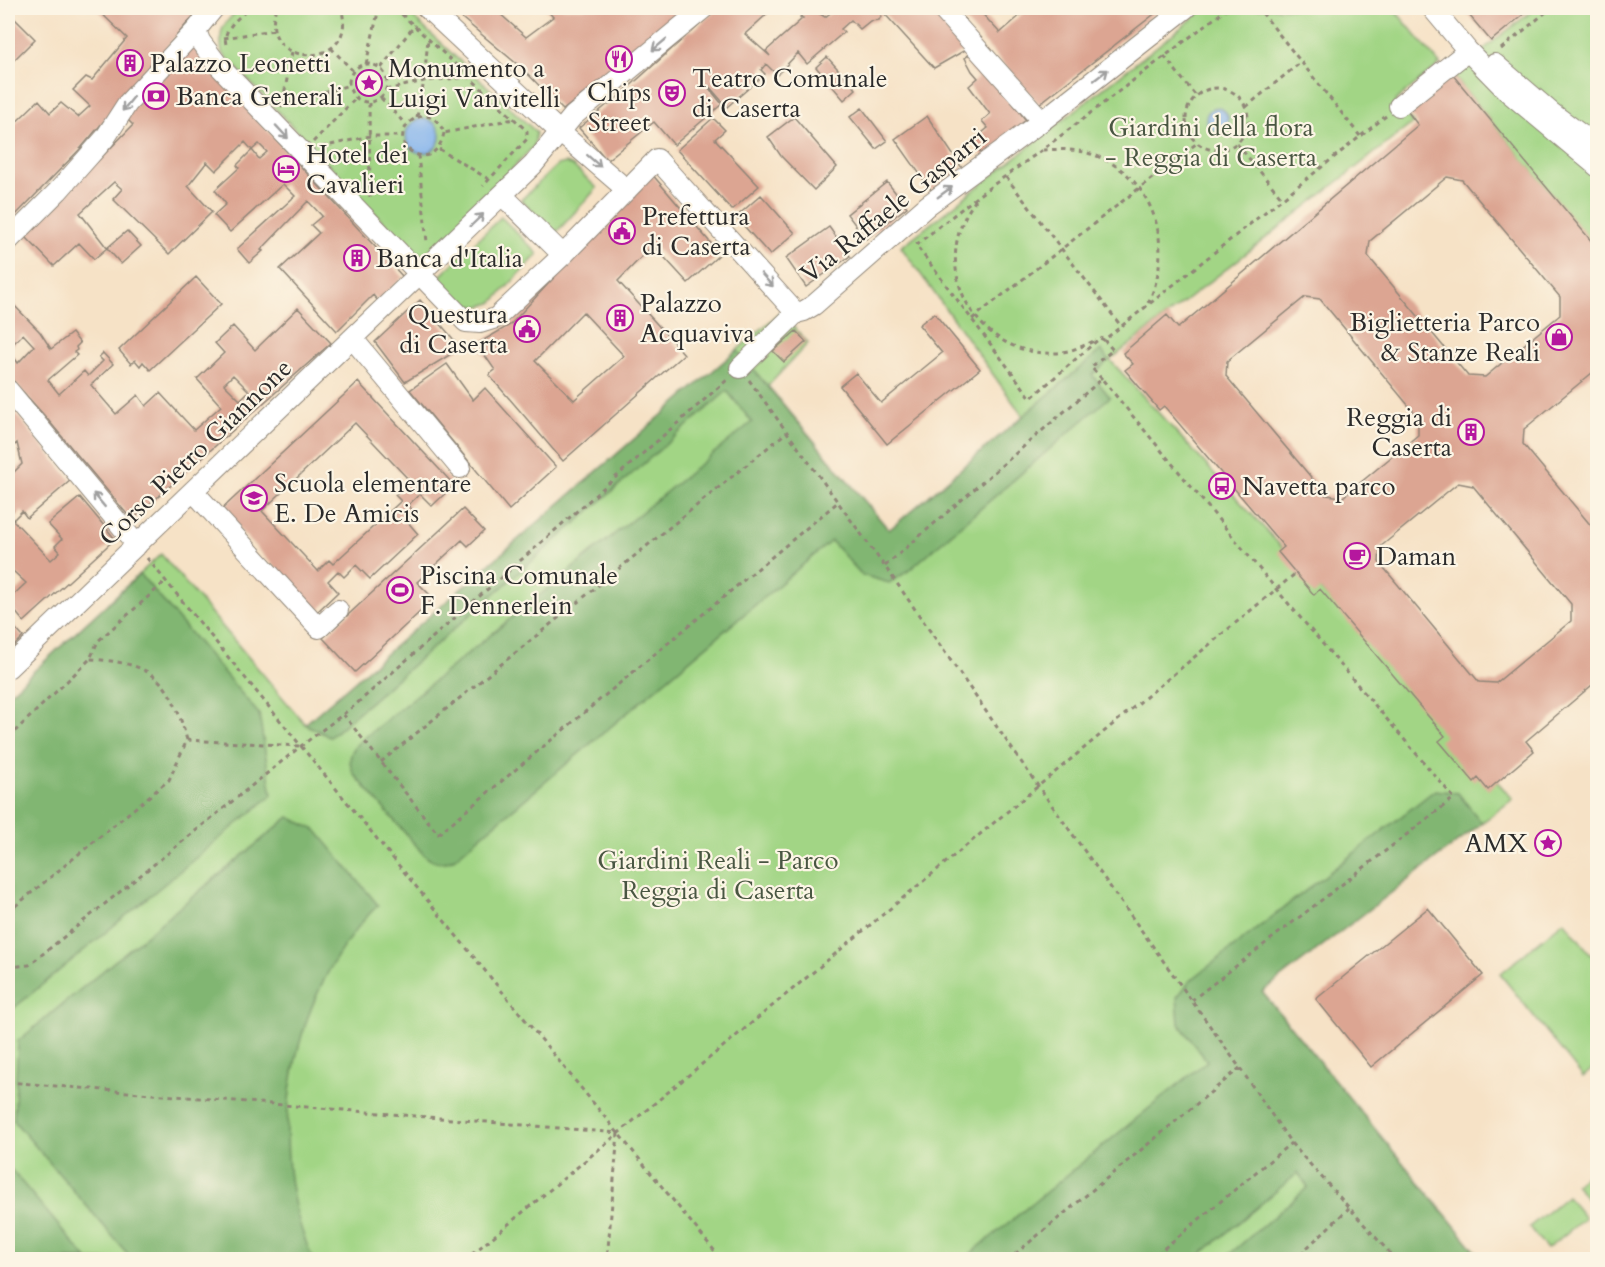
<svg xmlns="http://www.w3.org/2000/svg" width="1605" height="1267" font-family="Cardo,serif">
	<rect width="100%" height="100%" fill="#fcf5e5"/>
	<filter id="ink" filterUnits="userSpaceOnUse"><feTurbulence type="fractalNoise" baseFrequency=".0167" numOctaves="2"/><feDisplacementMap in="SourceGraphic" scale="12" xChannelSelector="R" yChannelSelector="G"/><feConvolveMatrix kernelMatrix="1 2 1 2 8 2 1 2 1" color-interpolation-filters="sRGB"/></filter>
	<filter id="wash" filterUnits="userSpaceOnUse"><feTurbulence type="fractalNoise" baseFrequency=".008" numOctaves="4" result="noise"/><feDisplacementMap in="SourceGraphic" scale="24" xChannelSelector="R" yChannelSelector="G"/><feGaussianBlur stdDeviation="1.35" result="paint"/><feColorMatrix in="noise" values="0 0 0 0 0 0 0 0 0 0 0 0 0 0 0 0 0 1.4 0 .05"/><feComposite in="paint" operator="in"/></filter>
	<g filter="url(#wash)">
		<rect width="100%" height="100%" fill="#f6e2c6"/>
		<path fill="#a2d585" stroke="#668058" stroke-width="1.5" d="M240 8H403L536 132 534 146 441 244 426 255 412 252 222 53C218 29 223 24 240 8Z
			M1206 8H1257L1259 9 1261 8H1393L1440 64 1395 101 1413 123 1110 360 1513 799 1262 992 1482 1259 8 1260V695L161 554 305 724 781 312 808 343 768 386 889 530 1023 416 901 247Z
			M1536 8H1597V249L1452 74Z
			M566 163 573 166 597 188 555 234 521 200 557 165Z
			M501 217 538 254 493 302C466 315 454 298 436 280Z
			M1564 921 1597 962V1065L1583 1077 1500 974Z
			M1597 1166 1598 1211H1597L1575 1184Z
			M1567 1196 1585 1218 1547 1249 1529 1227Z"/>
		<path fill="#81b672" stroke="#56704e" stroke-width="1.5" d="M737 350 889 530 1101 350 1109 360 1092 375 1110 397 907 572 889 583 862 575 831 541 455 858C443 865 434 864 424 855L354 774C348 762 349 753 358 743L752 422 727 391 330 737 305 724Z
			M140 574 259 714 272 795 8 1013V695Z
			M1435 790 1458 793 1482 823 1262 992 1482 1259H1224L1308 1187 1298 1173 1195 1259H964L1207 1061 1179 1024 1177 997 1191 980Z
			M289 817 316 830 378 905C290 992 261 1146 313 1259H132L14 1121 18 1041Z
			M8 1166 87 1259H8Z"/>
		<path fill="#82b2ed" stroke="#566e8c" stroke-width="1.5" d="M1206 119a11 11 0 1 1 22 0a11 11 0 1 1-22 0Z
			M406 136a17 17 0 1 1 34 0a17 17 0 1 1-34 0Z"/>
		<g id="blocks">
			<path fill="#dca592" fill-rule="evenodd" d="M96 8H149L154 12 157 8H200L81 148 8 223V130L39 100 50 113 61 103 78 117 90 106 73 90 86 77 92 80 127 38Z
				M463 8H502L498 12 526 37 553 17 545 8H692L563 110 523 69 457 14Z
				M718 8H768L765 10 768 13 745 34 770 56 766 51 803 18 800 17 810 8H828L820 14 825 17 837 8H930L967 49 934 68 883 12 879 20 870 21 860 29 851 20 841 29 844 32 807 64 798 53 777 75 766 64 761 70 765 74 727 107 709 86 708 87 722 104 674 145 654 122 607 160 579 128 608 104 609 105 685 37 684 35 689 30 693 31Z
				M954 8H977L1000 33 1023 13 1019 8H1162L1039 104Z
				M1463 8H1531L1491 41Z
				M14 18 35 39 13 61 8 55V24Z
				M192 43 255 117 403 277 378 301 373 295 337 331 280 269 319 233 311 225 322 216 308 201 261 250 263 251 249 263 237 249 295 196 283 184 230 232 214 215 226 204 215 190 239 168 237 165 252 150 259 159 267 152 259 144 252 150 245 142 216 171 207 162 188 186 212 212 169 254 113 199 122 189 114 182 80 213 107 248 94 259 79 243 54 266 25 236 133 125 125 117Z
				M971 53 993 77 1028 123 984 157 972 141 988 128 982 121 990 114 969 86 978 78 972 71 965 58Z
				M827 57 856 89 844 100 816 67Z
				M1452 74 1598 249V368L1524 429 1523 444 1598 534V680L1526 741 1534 751 1488 790 1478 778 1474 782 1439 741 1445 736 1320 589 1314 595 1278 552 1284 547 1164 406 1159 410 1125 370 1133 364 1123 353 1167 315 1178 328 1418 125 1408 112ZM1447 177 1462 180 1560 297V315L1485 377 1468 376 1368 256 1370 241ZM1305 297 1320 299 1418 417V435L1343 497 1326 495 1226 376 1227 361ZM1458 483 1473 486 1571 604V621L1496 683 1479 682 1379 562 1380 547Z
				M862 108 887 141 876 149 850 117Z
				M927 116 962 168 931 190 895 139Z
				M794 117 837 167 814 190 781 156 768 137Z
				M713 118 725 130 715 139 759 186 732 210 677 150Z
				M651 173 720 254 688 283 653 245 618 281 684 354 563 461 489 375 495 370 477 344 510 325ZM583 312 624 356 574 400 535 361Z
				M887 182 907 207 866 239 847 214Z
				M761 195 795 233 770 255 736 217Z
				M829 227 850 256 806 287 786 258Z
				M127 231 141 246 121 264 107 248Z
				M196 277 221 304 150 370 143 362 140 366 135 360 131 364 119 350Z
				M8 299 40 332 51 349 72 333 80 343 76 347 77 350 74 352 77 355 48 380 59 394 84 371 88 376 103 361 99 357 103 353 113 364 91 385 116 414 138 395 146 406 160 393 194 430 221 406 197 379 224 353 215 343 233 326 255 350 298 308 331 343 132 520 43 414 8 375V349L18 363 34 346 23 334 8 349ZM233 375 249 391 240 400 224 384Z
				M420 300 461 348 405 382 375 342Z
				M934 313 980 369 887 444 840 386 856 373 881 403 942 353 919 325Z
				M796 331 806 342 784 362 773 351Z
				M447 364 473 400 485 388 556 467 509 510 410 390Z
				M358 382 454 485 432 506 420 494 408 505 414 512 406 520 418 534 370 579 356 565 344 577 338 571 328 581 338 592 317 612 221 510ZM355 423 410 481 395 495 401 501 333 564 329 560 318 571 262 511Z
				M8 405 71 480 27 518 22 511 13 520 9 514 13 510 8 504V478L22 464 17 443 8 451Z
				M80 497 115 539 24 622 8 603V600L26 583 13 571 8 576V525L13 520 51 560 60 552 55 546 62 539 48 524Z
				M463 509 484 531 468 546 462 540 417 582 434 599 355 672 323 638Z
				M8 620 23 637 8 652Z
				M1428 908 1483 975 1371 1067 1316 999Z"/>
		</g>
	</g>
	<g filter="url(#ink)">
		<use href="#blocks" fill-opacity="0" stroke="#908678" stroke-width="1.5"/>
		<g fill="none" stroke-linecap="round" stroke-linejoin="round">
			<defs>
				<path id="minor" d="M214 8 196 30 200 41 218 65 466 322 480 323 496 318 563 255 657 159 796 313 804 311 814 305 928 205 1042 121 1186 8
					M427 8 561 133 627 190
					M941 8 1042 121
					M1432 8 1468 51 1507 91 1598 167
					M1495 64 1552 113 1598 147
					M1399 106 1468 51
					M502 195 563 255
					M8 241 58 191 105 138 127 104 196 30
					M353 339 460 468
					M740 368 796 313
					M8 390 137 545
					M193 491 319 628 338 610
					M8 668 533 165 573 116 704 8"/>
			</defs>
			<use href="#minor" stroke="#908678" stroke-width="22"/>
			<path stroke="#908678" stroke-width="3" stroke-dasharray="4.5 4.5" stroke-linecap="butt" d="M276 8C256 70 361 71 341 8
				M395 8 527 131V139L483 186
				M1228 8 1042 150 979 195 916 245 1031 398 1100 338 1104 340 1386 116
				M1255 8 1259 9 1360 136
				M224 38 274 30
				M226 44C222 29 239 18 249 8
				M331 48 353 71
				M1501 49 1551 8
				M292 52 282 106 349 85
				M1164 56 1196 96
				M349 83a19 19 0 1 1 38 0a19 19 0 1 1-38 0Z
				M366 64 379 8
				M381 68 415 25
				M1186 119a31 31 0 1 1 62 0a31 31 0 1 1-62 0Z
				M386 90 424 81 470 77
				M381 98 406 125
				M369 103 370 197
				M1246 107 1301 62
				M417 117 424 81 428 39
				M444 133C441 148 429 163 412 152 383 134 429 93 444 133L514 119
				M313 142 356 98
				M1237 144 1282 198
				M322 147 370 136H403
				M439 149 490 180
				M1043 150C1057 149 1070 149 1084 152 1152 169 1177 244 1148 303
				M418 155 427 242
				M1006 177 1121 326
				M976 200C925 264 975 358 1056 353 1070 352 1083 346 1096 340
				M972 319 1197 143
				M1102 379 1091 367 1113 350 1104 340
				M749 380 896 582 1038 786 1240 1068 1291 1143 1396 1260
				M147 558 722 1260
				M885 566 1102 379 1276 589 1454 798 1192 1000
				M343 714 438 834 838 502
				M8 738 90 659 98 641 166 581
				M187 740 299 746
				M381 762 787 432
				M8 912 169 780 187 740C170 679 154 663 90 659
				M8 967 29 965 301 746 354 706 728 379
				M8 1082 618 1133 607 1260
				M465 1260 1296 573
				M1008 1260 1240 1068
				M1150 1260 1291 1143
				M1294 1260 1349 1208"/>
			<use href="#minor" stroke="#fff" stroke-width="20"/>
		</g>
		<defs><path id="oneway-shaft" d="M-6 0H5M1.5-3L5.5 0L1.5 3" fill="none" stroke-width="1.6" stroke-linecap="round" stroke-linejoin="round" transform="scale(1.5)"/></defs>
		<g stroke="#a0a0a0">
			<use href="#oneway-shaft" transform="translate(659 45) rotate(140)"/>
			<use href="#oneway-shaft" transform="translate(1101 75) rotate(-38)"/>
			<use href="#oneway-shaft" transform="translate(128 104) rotate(129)"/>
			<use href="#oneway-shaft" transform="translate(282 132) rotate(47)"/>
			<use href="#oneway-shaft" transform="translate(594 161) rotate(41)"/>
			<use href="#oneway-shaft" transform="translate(945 192) rotate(-36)"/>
			<use href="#oneway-shaft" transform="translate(477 220) rotate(-44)"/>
			<use href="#oneway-shaft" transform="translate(767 280) rotate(48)"/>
			<use href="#oneway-shaft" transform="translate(99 500) rotate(-130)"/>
		</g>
	</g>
	<defs>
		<symbol id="restaurant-ring" viewBox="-11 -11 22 22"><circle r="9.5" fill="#fcf5e5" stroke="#b5179e" stroke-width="1.5"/><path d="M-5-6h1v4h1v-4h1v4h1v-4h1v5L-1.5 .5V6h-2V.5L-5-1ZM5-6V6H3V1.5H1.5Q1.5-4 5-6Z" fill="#b5179e"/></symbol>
		<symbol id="building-ring" viewBox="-11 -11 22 22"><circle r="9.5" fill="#fcf5e5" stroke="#b5179e" stroke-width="1.5"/><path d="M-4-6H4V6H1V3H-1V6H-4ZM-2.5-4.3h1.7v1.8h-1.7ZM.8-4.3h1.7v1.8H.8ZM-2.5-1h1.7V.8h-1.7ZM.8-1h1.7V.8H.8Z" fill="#b5179e"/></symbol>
		<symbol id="sight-ring" viewBox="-11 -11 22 22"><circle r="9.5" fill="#fcf5e5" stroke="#b5179e" stroke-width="1.5"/><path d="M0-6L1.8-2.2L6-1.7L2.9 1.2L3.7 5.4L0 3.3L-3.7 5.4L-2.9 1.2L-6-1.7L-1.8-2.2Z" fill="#b5179e"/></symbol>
		<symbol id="theatre-ring" viewBox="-11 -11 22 22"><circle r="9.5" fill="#fcf5e5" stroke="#b5179e" stroke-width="1.5"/><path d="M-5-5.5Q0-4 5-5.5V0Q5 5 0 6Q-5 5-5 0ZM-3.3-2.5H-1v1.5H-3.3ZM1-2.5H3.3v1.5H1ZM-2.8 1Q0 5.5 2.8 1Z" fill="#b5179e"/></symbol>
		<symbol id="bank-ring" viewBox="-11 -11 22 22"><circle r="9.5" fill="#fcf5e5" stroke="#b5179e" stroke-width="1.5"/><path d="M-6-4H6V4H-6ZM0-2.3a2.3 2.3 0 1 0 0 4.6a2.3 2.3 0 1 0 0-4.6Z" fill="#b5179e"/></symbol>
		<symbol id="hotel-ring" viewBox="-11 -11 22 22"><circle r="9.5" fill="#fcf5e5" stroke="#b5179e" stroke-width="1.5"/><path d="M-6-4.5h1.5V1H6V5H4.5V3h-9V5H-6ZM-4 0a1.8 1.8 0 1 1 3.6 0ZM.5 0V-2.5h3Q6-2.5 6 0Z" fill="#b5179e"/></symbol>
		<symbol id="civic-ring" viewBox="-11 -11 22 22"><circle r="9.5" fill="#fcf5e5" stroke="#b5179e" stroke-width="1.5"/><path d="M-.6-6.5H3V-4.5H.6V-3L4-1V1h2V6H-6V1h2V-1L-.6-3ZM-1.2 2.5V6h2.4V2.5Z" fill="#b5179e"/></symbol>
		<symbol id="shop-ring" viewBox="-11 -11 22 22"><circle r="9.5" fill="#fcf5e5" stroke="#b5179e" stroke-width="1.5"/><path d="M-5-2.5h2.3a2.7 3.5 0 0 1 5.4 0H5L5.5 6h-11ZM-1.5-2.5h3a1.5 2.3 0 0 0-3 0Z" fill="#b5179e"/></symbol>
		<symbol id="bus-ring" viewBox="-11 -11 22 22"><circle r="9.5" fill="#fcf5e5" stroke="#b5179e" stroke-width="1.5"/><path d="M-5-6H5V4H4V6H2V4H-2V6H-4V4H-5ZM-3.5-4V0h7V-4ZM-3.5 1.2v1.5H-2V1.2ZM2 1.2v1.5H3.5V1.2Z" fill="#b5179e"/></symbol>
		<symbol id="school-ring" viewBox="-11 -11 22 22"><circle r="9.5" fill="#fcf5e5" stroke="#b5179e" stroke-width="1.5"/><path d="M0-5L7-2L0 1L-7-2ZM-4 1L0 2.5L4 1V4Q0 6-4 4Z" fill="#b5179e"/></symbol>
		<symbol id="cafe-ring" viewBox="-11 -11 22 22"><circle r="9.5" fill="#fcf5e5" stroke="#b5179e" stroke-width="1.5"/><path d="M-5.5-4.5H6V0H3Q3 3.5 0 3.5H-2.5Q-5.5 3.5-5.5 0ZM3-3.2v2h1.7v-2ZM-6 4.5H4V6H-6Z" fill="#b5179e"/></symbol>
		<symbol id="stadium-ring" viewBox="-11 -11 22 22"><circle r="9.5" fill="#fcf5e5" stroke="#b5179e" stroke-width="1.5"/><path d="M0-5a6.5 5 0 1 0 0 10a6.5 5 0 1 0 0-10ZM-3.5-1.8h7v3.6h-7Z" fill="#b5179e"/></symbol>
	</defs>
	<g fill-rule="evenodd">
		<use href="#restaurant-ring" x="604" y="44" width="30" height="30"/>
		<use href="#building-ring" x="115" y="48" width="30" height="30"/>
		<use href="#sight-ring" x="354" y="68" width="30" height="30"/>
		<use href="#theatre-ring" x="657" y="78" width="30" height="30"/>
		<use href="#bank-ring" x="141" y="81" width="30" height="30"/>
		<use href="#hotel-ring" x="271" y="154" width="30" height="30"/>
		<use href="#civic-ring" x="607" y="216" width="30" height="30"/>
		<use href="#building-ring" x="342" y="243" width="30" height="30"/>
		<use href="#building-ring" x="605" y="303" width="30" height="30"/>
		<use href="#civic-ring" x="512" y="314" width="30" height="30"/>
		<use href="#shop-ring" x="1544" y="322" width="30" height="30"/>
		<use href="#building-ring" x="1456" y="417" width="30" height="30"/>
		<use href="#bus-ring" x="1207" y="471" width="30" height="30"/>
		<use href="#school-ring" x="239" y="483" width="30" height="30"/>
		<use href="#cafe-ring" x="1342" y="541" width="30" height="30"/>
		<use href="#stadium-ring" x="385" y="575" width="30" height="30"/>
		<use href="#sight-ring" x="1533" y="828" width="30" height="30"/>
	</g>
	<g text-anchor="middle" stroke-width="4.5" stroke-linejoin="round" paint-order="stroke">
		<g font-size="26" fill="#2b2b2b" stroke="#fcf5e5" text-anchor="start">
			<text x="150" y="72">Palazzo Leonetti</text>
			<text x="388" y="77">Monumento a<tspan x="388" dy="30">Luigi Vanvitelli</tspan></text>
			<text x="692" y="87">Teatro Comunale<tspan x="692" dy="30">di Caserta</tspan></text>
			<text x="619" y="101" text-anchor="middle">Chips<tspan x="619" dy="30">Street</tspan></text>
			<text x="176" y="105">Banca Generali</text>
			<text x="306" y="163">Hotel dei<tspan x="306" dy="30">Cavalieri</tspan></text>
			<text x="642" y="225">Prefettura<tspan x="642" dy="30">di Caserta</tspan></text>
			<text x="376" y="267">Banca d'Italia</text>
			<text x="640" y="312">Palazzo<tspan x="640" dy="30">Acquaviva</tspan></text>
			<text x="508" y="323" text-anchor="end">Questura<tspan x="508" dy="30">di Caserta</tspan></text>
			<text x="1540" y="331" text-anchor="end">Biglietteria Parco<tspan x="1540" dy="30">&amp; Stanze Reali</tspan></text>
			<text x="1452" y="426" text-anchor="end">Reggia di<tspan x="1452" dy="30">Caserta</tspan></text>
			<text x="274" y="492">Scuola elementare<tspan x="274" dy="30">E. De Amicis</tspan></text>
			<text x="1242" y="495">Navetta parco</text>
			<text x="1376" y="565">Daman</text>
			<text x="420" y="584">Piscina Comunale<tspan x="420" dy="30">F. Dennerlein</tspan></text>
			<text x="1528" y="852" text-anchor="end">AMX</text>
		</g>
		<g font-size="26" fill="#495642" stroke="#fcf5e5">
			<text x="1211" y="136">Giardini della flora<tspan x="1211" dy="30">- Reggia di Caserta</tspan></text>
			<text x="718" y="869">Giardini Reali - Parco<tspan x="718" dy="30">Reggia di Caserta</tspan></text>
		</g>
		<g font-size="26" fill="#2b2b2b" stroke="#fcf5e5">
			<text transform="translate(893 205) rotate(-39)" y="9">Via Raffaele Gasparri</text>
			<text transform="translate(195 452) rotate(-44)" y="9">Corso Pietro Giannone</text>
		</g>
	</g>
	<rect width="1605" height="1267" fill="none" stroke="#fcf5e5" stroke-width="30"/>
</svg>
